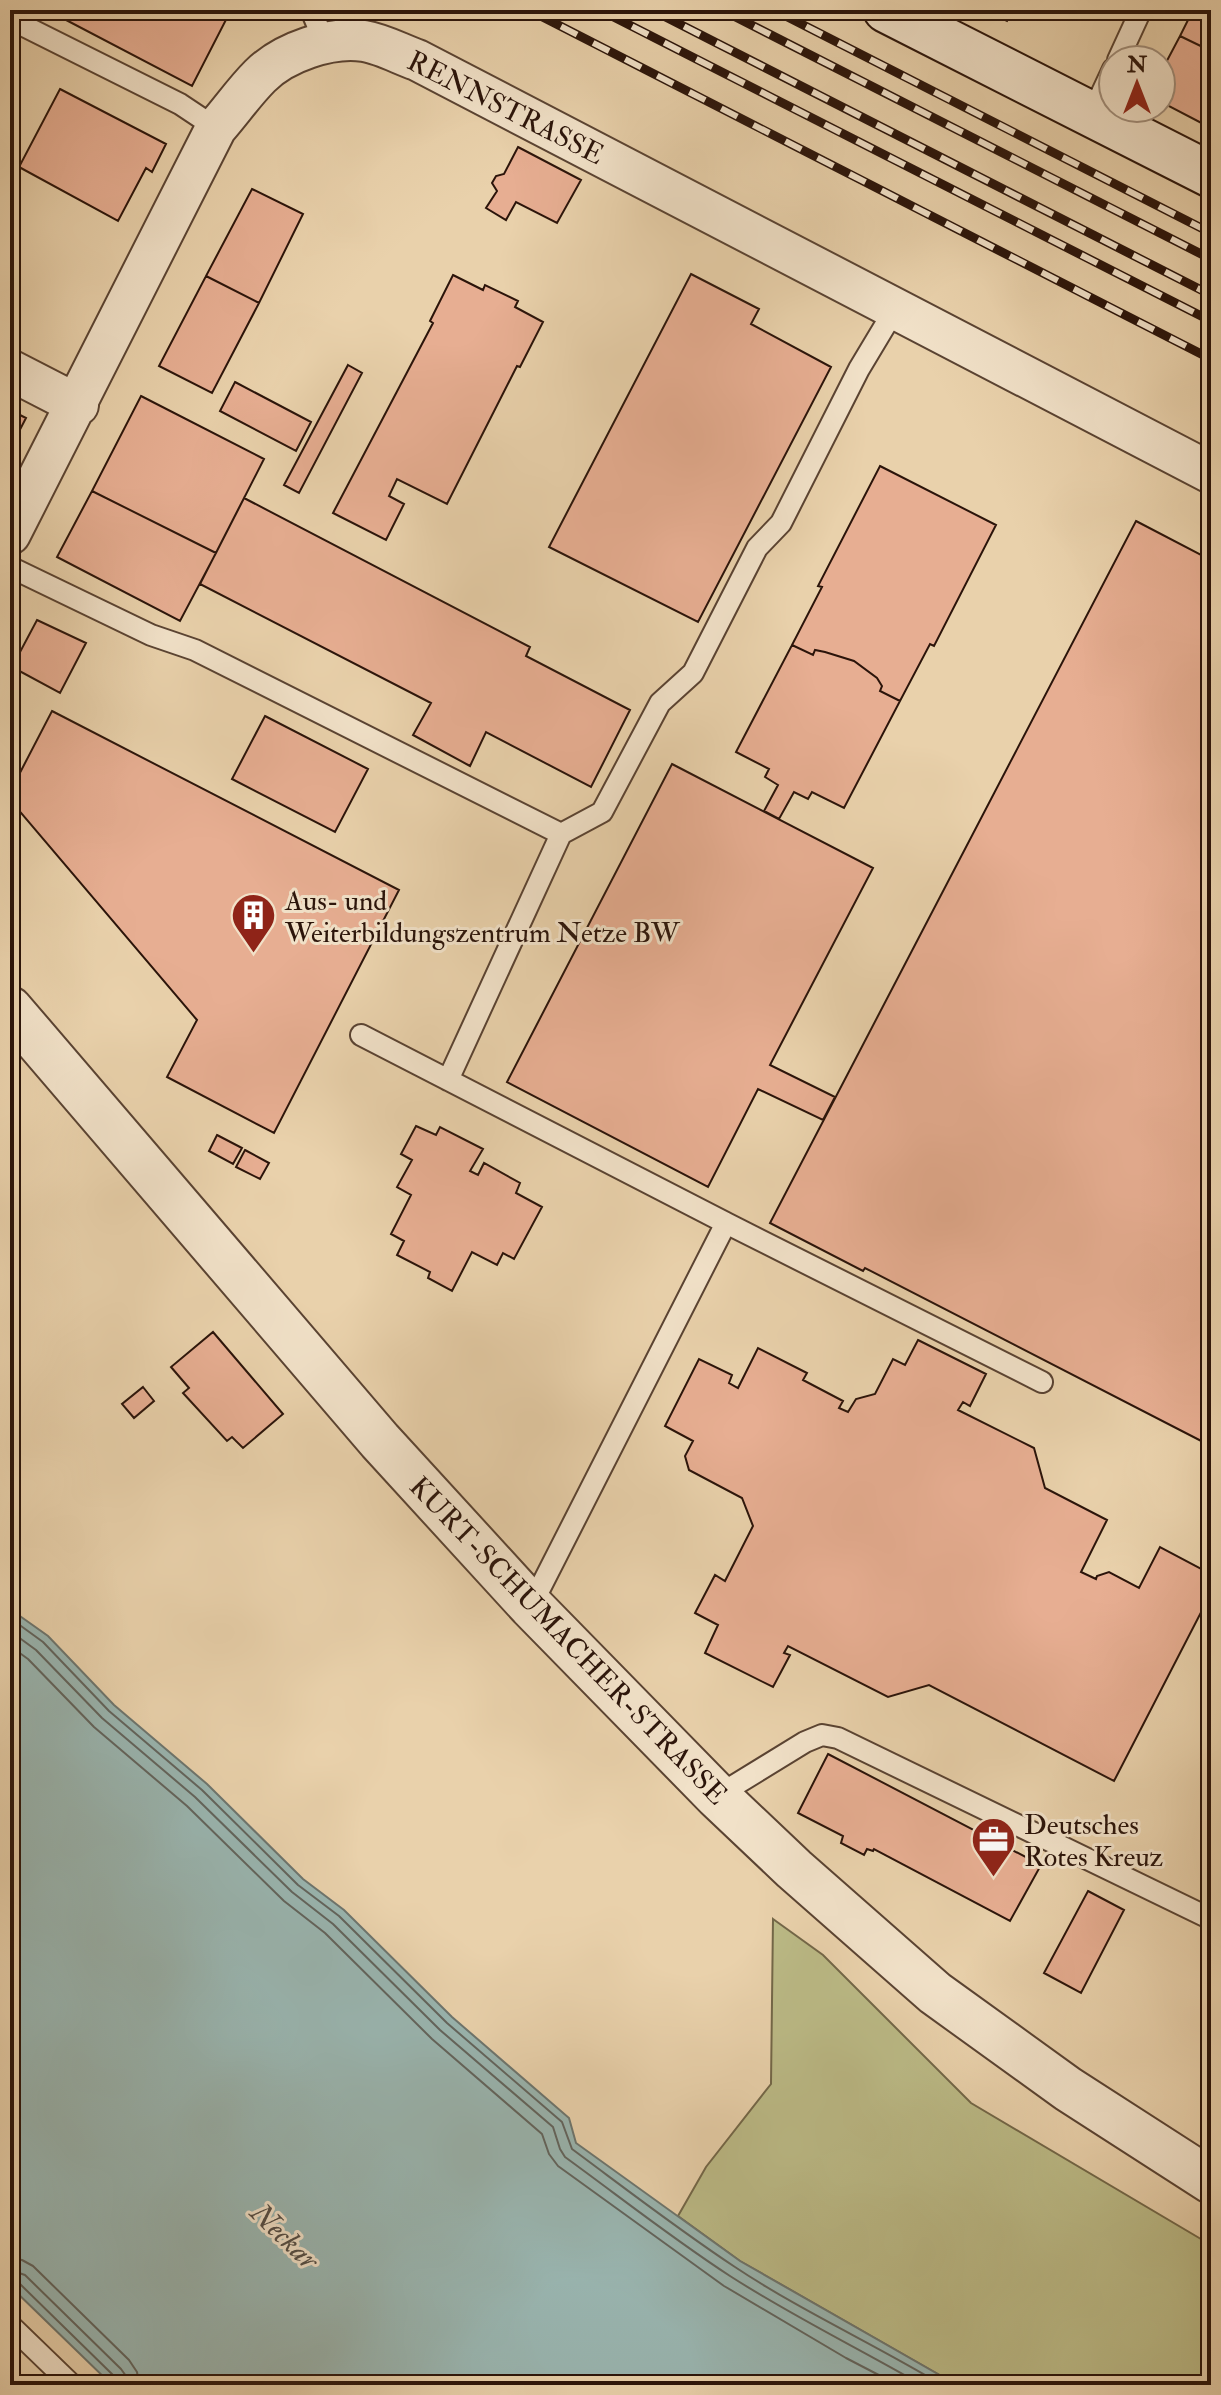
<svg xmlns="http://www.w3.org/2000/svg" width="1221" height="2395" font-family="'IM FELL Double Pica',serif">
	<rect width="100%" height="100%" fill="#e9d1ab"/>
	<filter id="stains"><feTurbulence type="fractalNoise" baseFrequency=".0025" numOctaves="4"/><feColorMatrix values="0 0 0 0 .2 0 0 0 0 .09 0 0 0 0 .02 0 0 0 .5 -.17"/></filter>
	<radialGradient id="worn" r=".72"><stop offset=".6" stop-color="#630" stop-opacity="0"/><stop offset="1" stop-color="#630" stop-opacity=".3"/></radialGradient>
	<path fill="#bbba86" stroke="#736748" stroke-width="2" d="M773 1919 823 1955 971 2103 1211 2245V2385H957L740 2261 678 2216 706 2167 771 2084Z"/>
	<path fill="#99b5b0" stroke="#6d756e" stroke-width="2" d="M10 1609 48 1636 114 1705 207 1784 303 1879 344 1910 452 2017 569 2118 576 2143 740 2261 957 2385H112L10 2286Z"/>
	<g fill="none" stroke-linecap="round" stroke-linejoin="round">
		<path stroke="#62645d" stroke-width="2" d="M10 1618 43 1642 109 1711 202 1790 298 1885 339 1916 447 2023 562 2122 572 2149C626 2189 679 2230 735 2267 801 2311 874 2344 942 2385
			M10 1631 36 1650 102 1718 195 1797 292 1892 333 1924 440 2030 553 2127 560 2149 565 2157C620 2197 673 2239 730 2276 792 2316 858 2348 922 2385
			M10 1646 28 1659 94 1727 187 1806 284 1901 325 1933 432 2039 542 2134 549 2154 558 2166 724 2286 846 2358 898 2385
			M10 2258 22 2260 33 2266 129 2360 137 2372 139 2385
			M10 2270 25 2275 121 2369 126 2376 127 2385
			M10 2281 19 2283 114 2376 117 2385"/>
	</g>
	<path fill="#e7ae92" stroke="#2b140a" stroke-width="2" d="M47 10H231L192 86Z
		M985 10H1013L1007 21Z
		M1193 10H1211V51L1180 36Z
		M1180 36 1211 51V128L1161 102V72Z
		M60 89 166 144 152 172 146 168 118 221 19 167Z
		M518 147 581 180 557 223 516 202 506 220 486 208 497 191 492 183 496 176 504 174Z
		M252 189 303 214 259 303 206 276Z
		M691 274 759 309 751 324 831 367 698 622 549 547Z
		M453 275 483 290 485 285 518 301 515 307 543 322 520 367 517 366 447 504 397 479 389 496 404 504 386 540 333 513 433 323 430 321Z
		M206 276 259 303 212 393 159 366Z
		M348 365 362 373 299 493 284 485Z
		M235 382 311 422 296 451 220 411Z
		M141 396 264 459 216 553 92 491Z
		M10 410 26 418 10 449Z
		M880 466 996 525 934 646 930 644 900 701 880 691 882 686 877 678 854 661 825 652 815 650 813 655 792 645 822 587 818 586Z
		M92 491 216 553 180 621 57 557Z
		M244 498 530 647 526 656 630 710 591 787 486 732 470 766 413 735 431 703 200 584Z
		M1136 521 1211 560V1446L865 1268 863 1271 770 1223Z
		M37 620 86 643 60 693 12 667Z
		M792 645 813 655 815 650 825 652 854 661 877 678 882 686 880 691 900 701 844 808 812 792 808 799 794 792 779 819 764 811 778 785 765 777 769 769 736 752Z
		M52 711 399 890 274 1133 167 1077 197 1020 10 800V792Z
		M265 716 368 769 335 832 232 779Z
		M672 764 873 868 770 1065 835 1097 823 1120 758 1089 708 1187 507 1082Z
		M416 1126 436 1135 440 1127 483 1149 470 1171 478 1175 484 1163 520 1183 516 1193 542 1207 514 1259 503 1253 497 1265 472 1252 452 1291 428 1278 430 1272 397 1255 404 1241 391 1234 411 1195 397 1187 412 1160 401 1154Z
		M217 1135 242 1148 233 1164 209 1151Z
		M245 1150 269 1163 260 1179 236 1167Z
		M213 1332 283 1414 243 1448 232 1437 227 1441 183 1393 189 1388 171 1367Z
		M918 1340 986 1374 970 1406 963 1402 958 1410 1034 1448 1045 1488 1107 1520 1081 1572 1096 1579 1097 1576 1109 1572 1139 1588 1160 1547 1211 1574V1593L1114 1781 929 1685 888 1697 788 1646 784 1653 790 1655 773 1687 705 1653 718 1625 695 1613 715 1575 725 1581 753 1526 742 1498 689 1470 685 1456 693 1441 665 1426 699 1359 732 1375 729 1383 738 1388 758 1348 807 1373 803 1380 843 1401 839 1408 848 1412 856 1399 875 1394 893 1359 905 1365Z
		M143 1387 154 1401 134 1418 122 1404Z
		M828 1754 1041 1865 1010 1921 874 1849 873 1851 867 1849 864 1855 841 1843 843 1836 798 1813Z
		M1088 1891 1124 1910 1081 1993 1044 1973Z"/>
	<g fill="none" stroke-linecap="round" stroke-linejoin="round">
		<defs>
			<path id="service" d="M311 10 324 41
				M10 19 180 104 216 128
				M1118 60 1141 10
				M1092 114 1113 69
				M10 567 151 635 195 650 561 834 448 1080
				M561 834 602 812 660 703 693 673 757 548 781 523 859 369 895 309
				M361 1035 726 1223 531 1606
				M726 1223 1042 1382
				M717 1796 805 1742 822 1735 838 1738 1211 1919
				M10 2325 72 2385"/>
			<path id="minor" d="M10 370 78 405
				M10 534 216 128C231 111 244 92 260 76 284 52 331 36 364 41 382 44 400 54 417 60L1211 473"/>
			<path id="tertiary" d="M10 1009 380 1441 531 1606 717 1796 794 1869 935 1993 1068 2089 1211 2181"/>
			<path id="secondary" d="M886 10 1211 175"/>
		</defs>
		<use href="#service" stroke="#5a4332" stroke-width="24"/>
		<use href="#minor" stroke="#5a4332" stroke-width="44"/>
		<use href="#tertiary" stroke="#5a4332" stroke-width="48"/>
		<use href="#secondary" stroke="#2b140a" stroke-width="48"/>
		<use href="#service" stroke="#f1e1c8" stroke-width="20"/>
		<use href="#minor" stroke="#f1e1c8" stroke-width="40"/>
		<use href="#tertiary" stroke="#f1e1c8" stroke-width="44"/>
		<use href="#secondary" stroke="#f1e1c8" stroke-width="44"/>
		<defs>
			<path id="rail" d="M529 10 1211 359
				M600 10 1211 321
				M652 10 1211 295
				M722 10 1211 259
				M774 10 1211 233"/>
		</defs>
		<use href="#rail" stroke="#2b140a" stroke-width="9"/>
		<use href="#rail" stroke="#f1e1c8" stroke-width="6" stroke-dasharray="18" stroke-linecap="butt"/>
	</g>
	<defs>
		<symbol id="building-pin" viewBox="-11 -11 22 30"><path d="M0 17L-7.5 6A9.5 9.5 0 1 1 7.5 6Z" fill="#8f2418" stroke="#f1e1c8"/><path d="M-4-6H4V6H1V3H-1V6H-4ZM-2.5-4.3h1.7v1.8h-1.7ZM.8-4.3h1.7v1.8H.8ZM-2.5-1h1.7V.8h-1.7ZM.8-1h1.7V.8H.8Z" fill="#fff"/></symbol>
		<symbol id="office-pin" viewBox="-11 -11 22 30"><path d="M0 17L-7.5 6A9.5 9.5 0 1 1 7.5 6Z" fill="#8f2418" stroke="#f1e1c8"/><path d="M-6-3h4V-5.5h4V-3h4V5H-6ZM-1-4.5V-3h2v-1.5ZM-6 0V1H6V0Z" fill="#fff"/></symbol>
	</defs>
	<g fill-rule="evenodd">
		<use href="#building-pin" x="228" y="890" width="51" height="69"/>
		<use href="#office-pin" x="968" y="1814" width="51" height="69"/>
	</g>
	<g text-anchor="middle" stroke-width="6" stroke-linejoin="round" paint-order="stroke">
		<g font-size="28" fill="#2b140a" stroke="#f1e1c8">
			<text transform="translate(506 107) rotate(27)" y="10">RENNSTRASSE</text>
			<text transform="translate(569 1640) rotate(46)" y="10">KURT-SCHUMACHER-STRASSE</text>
		</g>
		<g font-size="28" fill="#2b140a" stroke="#f1e1c8" text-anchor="start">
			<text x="285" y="910">Aus- und<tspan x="285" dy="32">Weiterbildungszentrum Netze BW</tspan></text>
			<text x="1024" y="1834">Deutsches<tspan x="1024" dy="32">Rotes Kreuz</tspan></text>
		</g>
		<g font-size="30" font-style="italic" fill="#524c44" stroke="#f1e1c8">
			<text transform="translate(285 2236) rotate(44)" y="10">Neckar</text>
		</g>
	</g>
	<rect width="1221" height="2395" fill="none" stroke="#e9d1ab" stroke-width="40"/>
	<rect x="12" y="12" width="1197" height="2371" fill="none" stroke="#2b140a" stroke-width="4"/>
	<rect x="20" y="20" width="1181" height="2355" fill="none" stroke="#2b140a" stroke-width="2"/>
	<g transform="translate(1137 84)"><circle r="38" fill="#f1e1c8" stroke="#a28f7c" stroke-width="2"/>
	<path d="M0-6L14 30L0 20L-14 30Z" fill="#8f2418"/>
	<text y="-12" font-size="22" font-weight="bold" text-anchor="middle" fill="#2b140a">N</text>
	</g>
	<rect width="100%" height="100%" filter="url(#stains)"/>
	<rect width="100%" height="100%" fill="url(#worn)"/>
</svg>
